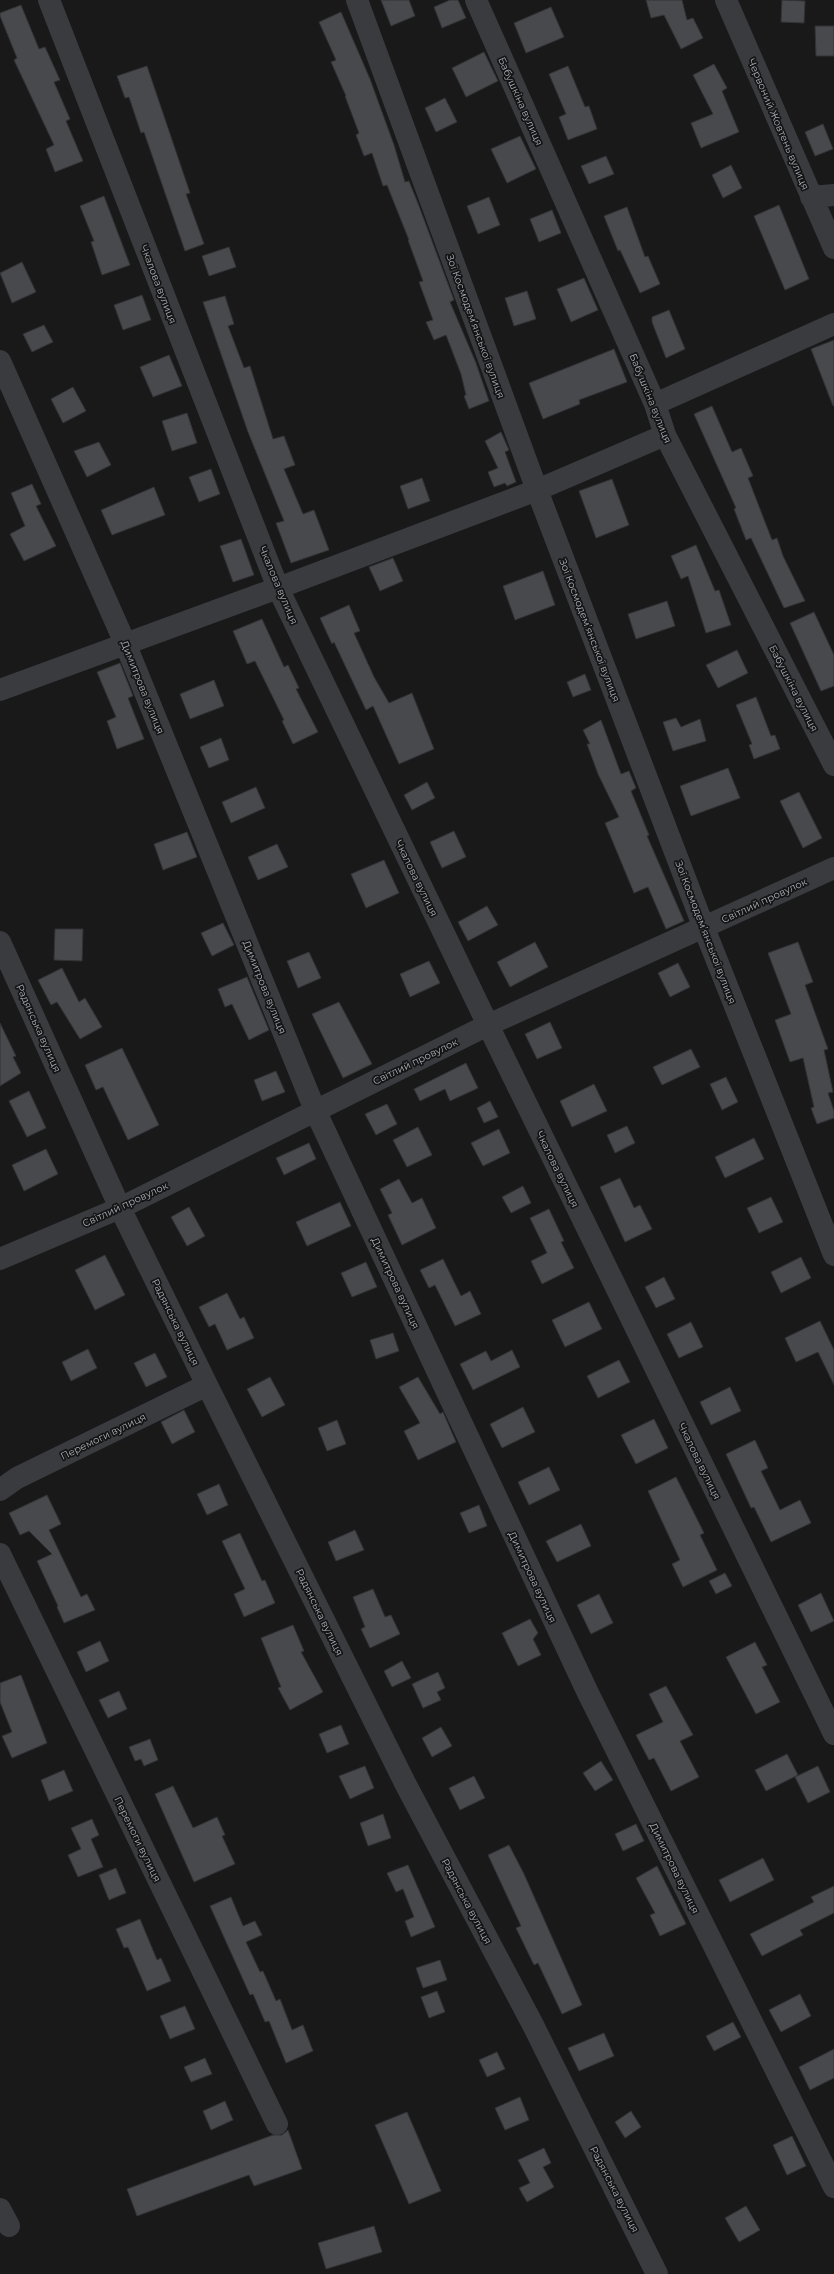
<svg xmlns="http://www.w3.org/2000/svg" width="834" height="2274" font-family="Montserrat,sans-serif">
	<rect width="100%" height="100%" fill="#19191a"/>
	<path fill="#48494d" stroke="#333336" d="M381 0H409L415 16 391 26Z
		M450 0H458L466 18 442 28 434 7Z
		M646 0H682L687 20 693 18 703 38 681 49 664 15 651 18Z
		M782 0 805 1 804 23 781 22Z
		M21 5 39 49 45 47 60 80 54 82 70 119 66 121 83 161 55 172 46 149 54 145 14 60 17 58 0 16V13Z
		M551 7 564 37 526 53 514 23Z
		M341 12 370 79 394 145 405 182 409 181 419 206 454 300 450 302 476 363 489 401 469 409 464 396 466 395 461 374 446 335 434 340 426 322 433 320 419 282 423 281 408 240H409L387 185 383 186 372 153 364 156 356 135 359 133 345 96H346L331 62 336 60 319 22Z
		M815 26H834V56H816Z
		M484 52 498 81 466 97 452 68Z
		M714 64 727 88 722 91 739 132 701 148 691 123 713 114 693 75Z
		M147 66 190 193 186 194 204 244 185 251 144 132 141 133 129 97 125 98 117 76Z
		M568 66 585 107 589 106 597 129 568 140 559 117 566 114 549 74Z
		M445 98 457 122 436 132 425 108Z
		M823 124 833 149 815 156 805 132Z
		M520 136 536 169 507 183 491 149Z
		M606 156 614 174 589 184 581 166Z
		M731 165 742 188 723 198 712 175Z
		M104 196 130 265 102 275 91 242 94 241 80 206Z
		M489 197 500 225 478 234 467 206Z
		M779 205 809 279 785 290 754 216Z
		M627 207 645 257 648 256 660 284 640 293 620 250 618 251 604 216Z
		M552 210 561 233 539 242 530 219Z
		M229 247 236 267 209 276 202 256Z
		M22 262 36 292 12 303 0 273Z
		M584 278 598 310 571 322 557 289Z
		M527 291 536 319 514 326 505 298Z
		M142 295 151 320 123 330 114 305Z
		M225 296 234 324 228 326 244 368 250 366 273 439 284 436 295 465 284 469 303 514 314 510 329 550 291 563 276 523 284 521 248 432 203 302Z
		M669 310 685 349 666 358 652 322V317Z
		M44 325 53 342 32 352 23 334Z
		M834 340V405L833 406 811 349Z
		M614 349 627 382 579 400 580 404 543 419 529 383Z
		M169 355 182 386 153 397 140 367Z
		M73 387 86 411 63 423 51 399Z
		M712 406 732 452 741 448 753 476 748 478 772 540 777 538 783 556 805 601 784 608 751 538 746 540 734 509 736 508 694 414Z
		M187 413 197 443 172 451 162 421Z
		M501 432 509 450 505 452 516 482 507 486 505 483 494 487 488 472 498 468 485 441Z
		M99 442 111 465 87 477 74 451Z
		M211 469 220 494 199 502 189 477Z
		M422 478 430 501 408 509 400 486Z
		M612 479 629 525 596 538 579 491Z
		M32 484 41 504 36 506 56 546 24 561 10 534 25 526 11 493Z
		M154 487 165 515 112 535 101 510Z
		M241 539 254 575 233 582 220 546Z
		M696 545 715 591 719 590 731 625 706 633 688 576 681 579 671 556Z
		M393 558 403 581 380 591 369 567Z
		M543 571 555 605 515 620 503 586Z
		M667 601 675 626 636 639 628 614Z
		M349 605 360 631 354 633 374 677 389 703 412 693 434 749 399 764 373 706 366 710 334 642 332 644 320 618Z
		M814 612 834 655V686L821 691 790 623Z
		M262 619 284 667 288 665 299 688 296 689 318 732 293 744 282 721 284 720 255 661 247 664 233 631Z
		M737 650 748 673 718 688 706 665Z
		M120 663 133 696 128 698 144 739 117 749 107 721 116 717 97 672Z
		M585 674 591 690 573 697 567 682Z
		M214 680 224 706 190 719 180 694Z
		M756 697 771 736 775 735 780 749 754 759 749 745 752 744 736 705Z
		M676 718 681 727 700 719 706 741 673 751 663 722Z
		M601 720 621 774 629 771 636 788 631 791 649 835 647 836 684 921 666 929 648 887 634 893 605 823 619 817 598 774 587 744H590L583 730Z
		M221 738 229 760 209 768 200 747Z
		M728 768 740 798 691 816 680 786Z
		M427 782 435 798 412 810 404 795Z
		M256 787 265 808 231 823 222 802Z
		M799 792 822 838 803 848 780 801Z
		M454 831 466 857 442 868 430 842Z
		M187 832 197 857 163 870 154 844Z
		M277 844 288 867 258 880 248 857Z
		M384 860 399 893 366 908 351 874Z
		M487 906 498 925 468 941 458 922Z
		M223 923 234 945 212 956 201 933Z
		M55 929H83L82 961 54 960Z
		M535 942 548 967 510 987 497 962Z
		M798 942 813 982 805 985 828 1049 824 1050 833 1092 828 1093 834 1111V1118L817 1124 811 1108 814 1107 803 1058 790 1062 775 1020 791 1014 768 953Z
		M309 952 321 978 298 988 287 961Z
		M429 961 440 983 410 997 400 974Z
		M678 963 690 987 670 997 658 973Z
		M62 968 79 1002 85 998 102 1027 80 1039 57 1002 51 1005 38 980Z
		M247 977 269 1030 249 1040 232 1004 225 1007 218 989Z
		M339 1002 372 1064 343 1078 312 1014Z
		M550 1022 562 1048 537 1059 525 1034Z
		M0 1023 16 1056 13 1057 21 1073 0 1086Z
		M122 1048 159 1125 128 1140 103 1087 96 1090 85 1065Z
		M691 1049 700 1067 662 1085 653 1067Z
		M466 1063 478 1088 450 1101 445 1089 420 1101 414 1089Z
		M276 1071 285 1092 262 1101 254 1080Z
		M726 1077 738 1102 722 1110 710 1084Z
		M594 1084 607 1111 572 1127 560 1101Z
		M29 1091 46 1128 27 1137 9 1101Z
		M490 1101 498 1117 484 1123 477 1108Z
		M387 1104 397 1124 376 1135 365 1114Z
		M627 1126 635 1143 615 1153 607 1135Z
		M418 1127 432 1155 407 1167 393 1140Z
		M499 1129 510 1153 483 1166 471 1143Z
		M754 1138 764 1159 725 1178 715 1157Z
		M309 1143 316 1159 284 1175 276 1158Z
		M46 1149 58 1174 24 1191 12 1165Z
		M620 1178 634 1208 640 1205 652 1229 625 1242 600 1187Z
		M399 1179 412 1203 422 1198 436 1228 402 1245 388 1215 392 1213 380 1189Z
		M523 1186 531 1203 511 1213 502 1197Z
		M771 1197 783 1222 759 1233 747 1208Z
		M340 1202 351 1226 307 1246 296 1222Z
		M189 1207 205 1236 187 1246 171 1217Z
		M549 1209 564 1241 561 1242 574 1268 542 1284 531 1261 547 1253 530 1218Z
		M105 1255 125 1295 95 1310 75 1270Z
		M801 1257 811 1278 781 1293 771 1272Z
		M443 1259 461 1296 470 1291 481 1314 455 1326 435 1285 429 1288 420 1270Z
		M366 1262 377 1287 352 1297 341 1273Z
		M664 1277 675 1299 656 1308 645 1287Z
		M227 1293 240 1319 244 1317 254 1338 227 1350 215 1324 209 1327 199 1307Z
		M589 1302 602 1329 565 1347 552 1320Z
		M820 1321 834 1350V1385L818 1352 796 1362 785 1338Z
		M691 1322 703 1347 679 1358 667 1334Z
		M393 1333 399 1351 376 1359 370 1340Z
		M88 1349 97 1368 71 1381 62 1362Z
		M512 1350 520 1367 473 1390 460 1364 486 1351 491 1361Z
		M155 1353 167 1377 146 1387 134 1363Z
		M619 1360 630 1382 598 1398 587 1376Z
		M270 1377 285 1405 262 1417 247 1389Z
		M418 1377 440 1414 443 1412 456 1442 418 1460 404 1431 420 1423 399 1387Z
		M730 1387 741 1411 711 1425 700 1402Z
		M523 1407 535 1432 502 1448 490 1424Z
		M184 1410 195 1432 172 1444 161 1422Z
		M654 1419 668 1448 636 1464 621 1435Z
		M337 1420 346 1444 327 1451 318 1428Z
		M755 1440 768 1468 761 1471 780 1510 800 1500 811 1523 771 1542 754 1507 751 1508 726 1454Z
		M549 1467 560 1490 529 1505 518 1482Z
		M676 1477 704 1533 700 1535 717 1570 683 1587 672 1564 680 1560 648 1491Z
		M219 1484 228 1505 207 1515 197 1494Z
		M47 1495 61 1524 49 1530 81 1597 87 1594 95 1610 64 1623 57 1607 58 1606 37 1561 52 1554 29 1531 20 1535 9 1513Z
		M479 1505 487 1526 469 1533 460 1513Z
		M581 1524 591 1546 557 1562 546 1541Z
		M355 1530 364 1550 336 1561 328 1542Z
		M240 1533 262 1581 265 1580 275 1603 244 1617 234 1594 245 1589 222 1541Z
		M725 1573 732 1586 716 1594 709 1581Z
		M373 1589 385 1617 391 1615 400 1634 370 1648 361 1629 365 1627 353 1597Z
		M821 1593 834 1621 811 1632 798 1605Z
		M599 1594 613 1623 591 1634 577 1605Z
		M530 1619 538 1633 533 1639 541 1655 518 1666 502 1633Z
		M293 1625 304 1651 301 1652 323 1692 290 1710 278 1688 281 1687 261 1638Z
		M100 1641 109 1661 86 1672 77 1652Z
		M755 1642 767 1665 762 1667 780 1702 756 1714 726 1657Z
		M402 1661 411 1678 392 1687 384 1671Z
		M438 1672 445 1688 437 1692 441 1700 423 1708 412 1684Z
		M21 1675 47 1743 12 1758 2 1736 12 1732 0 1702V1683Z
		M666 1686 693 1735 680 1741 699 1777 671 1791 654 1758 649 1760 636 1735 663 1722 649 1694Z
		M119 1691 127 1709 108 1718 99 1700Z
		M341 1725 349 1744 327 1753 319 1734Z
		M441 1727 452 1746 432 1757 422 1738Z
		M150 1739 158 1760 144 1766 141 1759 135 1761 129 1747Z
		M787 1754 798 1775 766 1791 755 1770Z
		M601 1761 613 1780 595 1791 583 1773Z
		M365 1766 374 1788 350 1799 339 1776Z
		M818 1766 830 1792 808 1803 795 1777Z
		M64 1770 73 1791 49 1801 41 1780Z
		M474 1776 485 1798 460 1810 449 1788Z
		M173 1786 193 1828 217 1817 225 1835 222 1836 235 1864 194 1882 155 1794Z
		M383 1814 391 1838 368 1846 360 1823Z
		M92 1819 99 1835 91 1839 103 1867 78 1877 68 1855 81 1849 71 1828Z
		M636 1824 644 1841 623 1851 615 1834Z
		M509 1845 524 1874 582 2005 562 2014 538 1963 534 1965 516 1928 521 1926 488 1855Z
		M763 1858 774 1880 730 1902 719 1880Z
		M408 1865 435 1927 411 1937 405 1921 414 1917 403 1889 396 1892 387 1873Z
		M657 1866 686 1924 660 1936 650 1915 655 1913 636 1878Z
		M116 1868 126 1893 109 1900 99 1875Z
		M834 1886V1913L800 1930 803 1935 762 1956 750 1934 814 1902 811 1897Z
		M231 1897 243 1926 255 1921 262 1935 246 1942 260 1972 263 1971 276 2001 280 1999 292 2030 303 2025 313 2051 286 2063 269 2021 265 2022 253 1994 250 1995 210 1906Z
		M140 1919 157 1960 161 1958 171 1981 147 1991 128 1947 124 1948 116 1929Z
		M440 1960 447 1980 423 1988 416 1968Z
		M437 1991 445 2012 429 2018 421 1997Z
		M800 1994 811 2016 781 2032 769 2010Z
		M185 2006 195 2029 170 2039 160 2016Z
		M733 2022 741 2037 714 2051 706 2036Z
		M604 2033 614 2056 579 2071 568 2048Z
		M834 2049V2078L810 2090 799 2067Z
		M497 2052 505 2069 487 2077 479 2060Z
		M205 2058 212 2074 191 2082 184 2067Z
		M520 2097 529 2120 505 2130 495 2108Z
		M225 2101 233 2120 211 2130 203 2111Z
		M631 2111 641 2127 625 2138 615 2122Z
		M407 2112 441 2191 409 2204 375 2125Z
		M288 2130 302 2169 254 2186 249 2175 137 2216 127 2189 273 2135H282Z
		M792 2136 806 2166 787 2175 773 2145Z
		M544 2148 551 2163 543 2167 554 2187 527 2202 519 2188 530 2183 518 2160Z
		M746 2206 760 2230 739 2242 725 2218Z
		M374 2226 382 2252 326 2269 318 2243Z"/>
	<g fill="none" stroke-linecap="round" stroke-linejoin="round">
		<path stroke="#3a3b3f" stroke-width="22" d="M49 0 278 588 488 1025 834 1734
			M357 0 537 490 704 928 834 1255
			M476 0 655 404 665 435 834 765
			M726 0 834 248
			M811 197 834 195
			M0 361 125 643 315 1110 587 1691 834 2187
			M655 404 834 324
			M0 690 278 588 537 490 665 435
			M0 942 120 1208 207 1385 406 1785 533 2025 657 2274
			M0 1259 120 1208 488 1025 834 868
			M0 1490 17 1478 207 1385
			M0 1554 277 2124
			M0 2209 9 2226"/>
	</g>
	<g text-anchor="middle" stroke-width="3.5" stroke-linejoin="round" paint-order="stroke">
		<g font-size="10" fill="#acb0b9" stroke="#141415">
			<text transform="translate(521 101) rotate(66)" y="4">Бабушкіна вулиця</text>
			<text transform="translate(779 124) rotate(67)" y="4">Червоний Жовтень вулиця</text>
			<text transform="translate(159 284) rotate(69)" y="4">Чкалова вулиця</text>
			<text transform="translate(476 326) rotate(70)" y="4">Зої Космодем’янської вулиця</text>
			<text transform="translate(651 398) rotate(68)" y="4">Бабушкіна вулиця</text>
			<text transform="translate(279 585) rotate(67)" y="4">Чкалова вулиця</text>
			<text transform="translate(590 630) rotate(69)" y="4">Зої Космодем’янської вулиця</text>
			<text transform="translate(143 687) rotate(68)" y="4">Димитрова вулиця</text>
			<text transform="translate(794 688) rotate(63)" y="4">Бабушкіна вулиця</text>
			<text transform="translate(417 878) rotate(64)" y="4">Чкалова вулиця</text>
			<text transform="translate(764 900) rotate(-25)" y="4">Світлий провулок</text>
			<text transform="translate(706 932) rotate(69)" y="4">Зої Космодем’янської вулиця</text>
			<text transform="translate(265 987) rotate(68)" y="4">Димитрова вулиця</text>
			<text transform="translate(39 1028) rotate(66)" y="4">Радянська вулиця</text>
			<text transform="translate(415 1061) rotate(-26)" y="4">Світлий провулок</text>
			<text transform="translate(558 1169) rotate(64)" y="4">Чкалова вулиця</text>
			<text transform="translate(125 1204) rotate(-25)" y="4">Світлий провулок</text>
			<text transform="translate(396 1283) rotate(65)" y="4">Димитрова вулиця</text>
			<text transform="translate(176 1322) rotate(64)" y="4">Радянська вулиця</text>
			<text transform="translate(103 1436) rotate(-26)" y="4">Перемоги вулиця</text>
			<text transform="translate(700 1461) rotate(64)" y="4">Чкалова вулиця</text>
			<text transform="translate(533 1577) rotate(65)" y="4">Димитрова вулиця</text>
			<text transform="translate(320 1612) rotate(64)" y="4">Радянська вулиця</text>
			<text transform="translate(138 1839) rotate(64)" y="4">Перемоги вулиця</text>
			<text transform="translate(675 1868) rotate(64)" y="4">Димитрова вулиця</text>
			<text transform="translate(467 1901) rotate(62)" y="4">Радянська вулиця</text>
			<text transform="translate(615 2189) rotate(63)" y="4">Радянська вулиця</text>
		</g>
	</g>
</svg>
